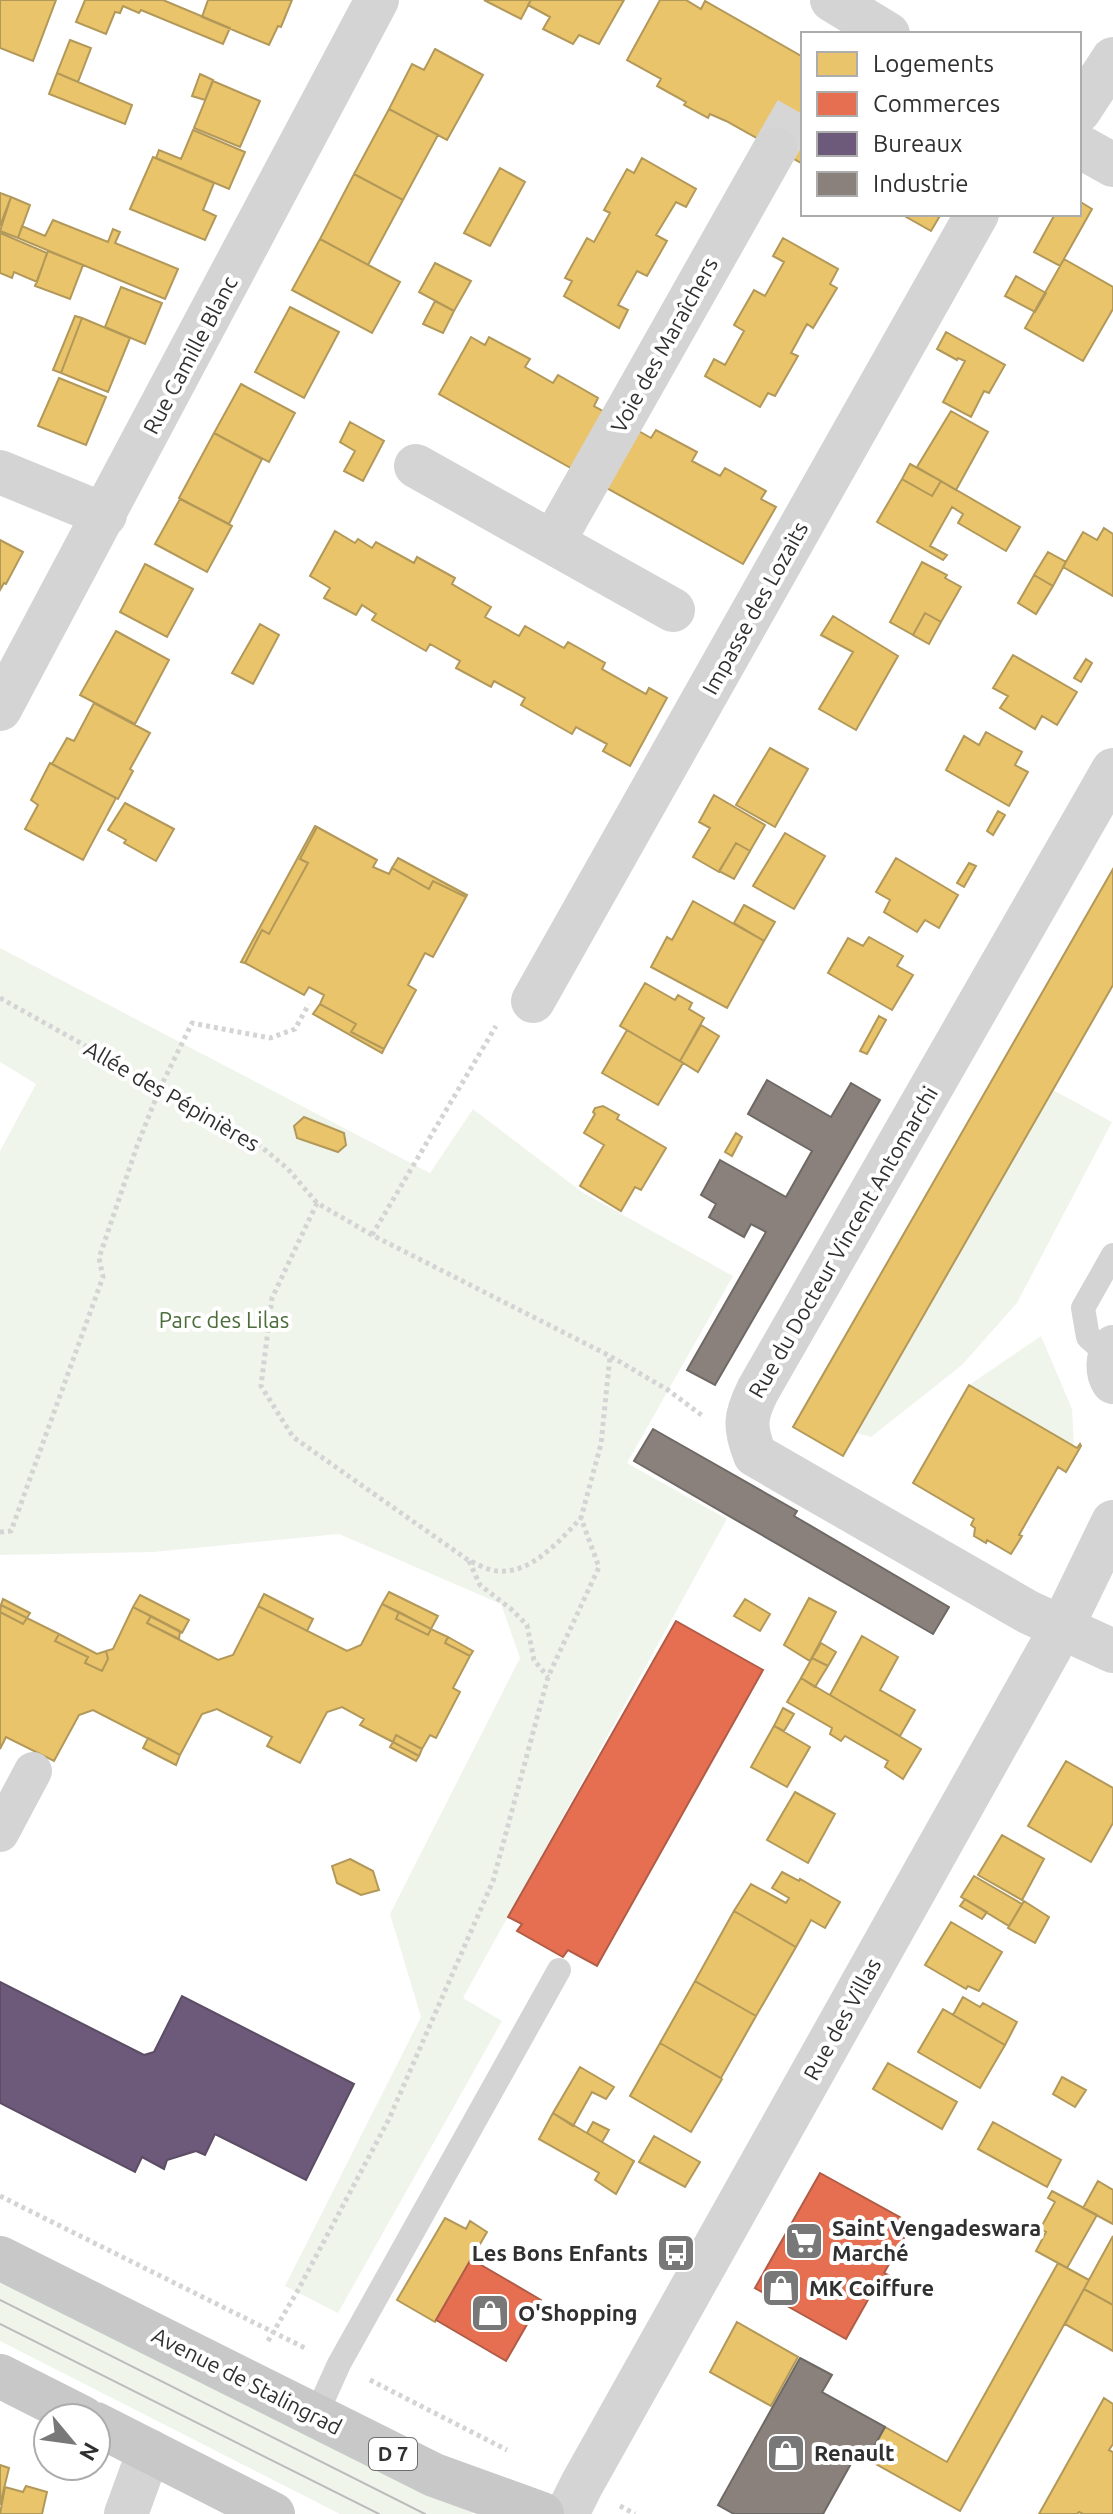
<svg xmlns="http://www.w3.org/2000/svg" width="1113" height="2514" font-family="Ubuntu,sans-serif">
	<rect width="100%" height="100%" fill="#fff"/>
	<path fill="#f0f5ec" d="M0 948 430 1173 473 1109 582 1192 733 1276 627 1463 727 1519 463 1998 502 2021 338 2313 285 2286 421 2017 390 1914 520 1658 501 1604 339 1534 154 1552 0 1555V1151L36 1084 0 1062Z
		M1053 1090 1112 1122 1017 1303 962 1365 871 1437 856 1433Z
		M1041 1336 1072 1409 1074 1446 969 1385Z
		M0 2280 473 2511 472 2514H340L0 2341Z"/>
	<path fill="#e9c46a" stroke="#b29859" stroke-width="2" d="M0 0H56L33 61 0 48Z
		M85 0H163L230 28 223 44 141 10 139 13 123 6 120 13 115 12 106 34 76 22Z
		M208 0H292L281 27 278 26 269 45 202 17Z
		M484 0H531L521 19Z
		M531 0H624L599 44 579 35 573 44 543 29 550 17 528 5Z
		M660 0H686L701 9 705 1 803 57V164L726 121 710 114 708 118 684 105 686 102 657 86 661 79 627 60Z
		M70 40 91 48 78 82 57 73Z
		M435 49 483 75 447 140 389 109 412 64 424 70Z
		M57 73 132 105 125 124 49 94Z
		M200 74 213 80 205 100 192 96Z
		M213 81 260 101 240 147 194 128Z
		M389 109 438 135 403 200 354 174Z
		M193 130 245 152 229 189 156 158 159 150 181 159Z
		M153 157 214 183 203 210 216 216 205 240 130 209Z
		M642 158 696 189 686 207 676 202 656 235 667 241 647 276 637 271 618 305 628 310 619 328 564 296 572 281 565 278 587 238 594 242 610 213 604 210 627 169 634 173Z
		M500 168 525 182 490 246 464 233Z
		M354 174 403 200 368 265 320 239Z
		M0 193 11 197 0 226Z
		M11 197 30 205 18 238 0 231Z
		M1079 201 1092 209 1060 266 1034 252 1055 214H1079Z
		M901 214H941L931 231Z
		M53 220 108 242 113 229 120 232 115 243 178 269 165 299 18 238 22 226 45 236Z
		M0 233 47 253 37 282 14 272 12 278 0 273Z
		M783 238 838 269 830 284 837 288 813 328 807 324 791 353 798 356 775 396 768 393 760 407 705 376 714 359 725 365 744 331 734 325 754 290 765 296 784 262 773 256Z
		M320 239 400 282 372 333 292 290Z
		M48 251 83 265 70 299 35 286Z
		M1064 259 1113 287V309L1083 361 1025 328Z
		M435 263 471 281 454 311 419 292Z
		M1016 276 1046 293 1035 312 1005 296Z
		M121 287 162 303 145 344 105 327Z
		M435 301 454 311 443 333 423 324Z
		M290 307 339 332 304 398 255 372Z
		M75 316 82 318 61 373 53 370Z
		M82 318 130 338 108 392 61 373Z
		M946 332 1005 365 989 393 984 391 971 417 943 402 965 361 958 358 957 360 937 349Z
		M471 337 485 345 489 337 530 359 525 367 553 383 558 375 598 398 594 406 608 414 576 471 439 394Z
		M59 378 106 397 86 445 38 426Z
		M241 384 295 413 269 462 214 433Z
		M951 411 988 432 956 490 917 467Z
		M350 422 384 441 363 481 344 471 355 451 340 442Z
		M637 430 651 438 656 430 697 452 692 461 720 476 725 468 766 491 761 499 776 507 743 564 605 487Z
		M214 433 262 459 229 524 179 498Z
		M910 464 941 481 932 496 902 479Z
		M902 479 932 496 941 481 1020 527 1006 551 958 523 963 514 952 507 930 546 947 555 943 560 877 522Z
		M180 499 232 526 207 572 155 544Z
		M1104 528 1113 534V596L1063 567 1083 532 1097 540Z
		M335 531 355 543 358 539 372 548 376 542 414 563 417 557 455 578 452 584 491 607 485 617 519 636 525 626 564 648 568 642 605 663 602 669 646 694 649 688 667 698 630 766 603 751 607 744 576 727 572 734 521 705 525 698 494 681 491 687 456 668 460 661 430 644 426 651 372 620 376 614 362 605 356 615 324 598 330 588 310 576Z
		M0 540 23 552 6 584 4 583 0 590Z
		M1048 552 1066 562 1053 586 1034 575Z
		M922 562 947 575 945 578 961 587 941 622 925 613 913 635 890 622Z
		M145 564 193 589 167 637 120 612Z
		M1034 575 1053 586 1036 614 1018 603Z
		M925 613 941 622 929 644 913 635Z
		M833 616 898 656 856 730 819 709 853 652 821 635Z
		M260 624 279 635 253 684 232 673Z
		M116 631 169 660 135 724 80 695Z
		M1013 655 1077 692 1057 725 1042 716 1035 729 1000 708 1008 696 993 688Z
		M1086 659 1092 663 1081 682 1074 678Z
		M94 703 150 733 130 769 133 771 118 799 52 764 67 738 74 741Z
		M986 732 1022 752 1015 765 1028 772 1009 806 946 770 964 736 979 745Z
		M770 748 808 769 775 827 736 805Z
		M50 763 116 798 83 860 25 829 38 805 31 800Z
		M714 795 765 825 750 851 736 843 719 872 693 857 710 828 699 822Z
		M125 803 174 829 156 861 124 843 126 840 108 830Z
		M998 811 1005 815 993 835 987 831Z
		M315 826 317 827 300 859 308 863 269 934 262 930 245 963 241 962Z
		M317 827 377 860 373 867 389 874 392 868 429 889 433 881 466 897 433 957 425 953 408 985 416 990 384 1049 351 1032 356 1024 320 1004 324 995 309 987 304 995 245 963 262 930 269 934 308 863 300 859Z
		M785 833 825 856 794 909 753 886Z
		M736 843 750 851 734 879 719 871Z
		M398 858 467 895 466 897 433 881 429 889 392 868Z
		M896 858 958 895 939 928 925 920 917 932 884 912 890 900 876 892Z
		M969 863 976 866 964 887 957 883Z
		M1113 869V985L843 1456 793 1427Z
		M693 901 764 941 727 1008 651 967 667 937 672 940Z
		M744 905 775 922 764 941 734 923Z
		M869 937 903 956 897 966 913 975 892 1010 828 973 848 938 863 946Z
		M645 983 675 1000 678 995 692 1003 689 1009 704 1018 680 1061 620 1026Z
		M320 1004 356 1024 351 1032 384 1049 382 1053 313 1014Z
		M879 1016 886 1020 867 1054 860 1051Z
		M701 1025 719 1036 698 1072 680 1061Z
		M627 1030 683 1063 658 1105 602 1073Z
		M603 1106 619 1115 617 1119 666 1148 641 1190 635 1187 621 1211 580 1186 604 1145 584 1133 595 1114 593 1112 595 1108Z
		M304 1117 344 1133 346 1145 338 1152 297 1138 294 1126Z
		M736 1133 742 1137 732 1156 725 1152Z
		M969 1385 1077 1448 1080 1444 1081 1446 1066 1472 1058 1467 1019 1535 1022 1536 1011 1554 987 1540 986 1543 974 1536 975 1528 971 1525 974 1519 913 1483Z
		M389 1592 438 1616 431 1629 382 1604Z
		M264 1594 313 1619 307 1631 258 1606Z
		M140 1595 189 1620 182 1633 133 1607Z
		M809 1598 836 1612 810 1661 784 1645Z
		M3 1599 30 1613 27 1618 1 1605Z
		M745 1599 770 1614 760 1631 734 1616Z
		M382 1604 399 1612 396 1619 428 1635 431 1629 448 1637 445 1643 470 1656 453 1688 460 1692 436 1738 430 1735 422 1749 396 1735 393 1742 360 1725 364 1719 342 1707 327 1712 300 1763 267 1746 272 1737 217 1709 202 1714 180 1755 93 1710 79 1715 54 1761 6 1737 0 1749V1612L23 1624 27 1618 59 1634 55 1641 88 1657 85 1663 102 1671 108 1659 106 1651 113 1649 133 1607 151 1616 147 1623 218 1660 233 1655 258 1606 347 1651 361 1645Z
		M1 1605 27 1618 23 1624 0 1612Z
		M399 1612 431 1629 428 1635 396 1619Z
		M151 1616 180 1631 179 1639 147 1623Z
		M59 1634 97 1654 106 1651 108 1659 102 1671 85 1663 88 1657 55 1641Z
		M862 1636 898 1657 880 1690 915 1710 900 1736 830 1695Z
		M448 1637 473 1651 470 1656 445 1643Z
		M821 1643 836 1652 828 1666 812 1658Z
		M812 1658 828 1666 815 1687 801 1678Z
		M801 1678 921 1749 903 1779 885 1767 888 1761 845 1736 841 1741 830 1734 832 1728 787 1702Z
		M783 1708 794 1714 784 1731 774 1726Z
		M774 1726 810 1747 787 1787 751 1767Z
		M396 1735 422 1749 419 1756 393 1742Z
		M148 1738 180 1755 176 1765 143 1748Z
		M393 1742 419 1756 416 1761 390 1747Z
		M1066 1761 1113 1788V1823L1091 1862 1028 1826Z
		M795 1792 835 1814 808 1863 767 1840Z
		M1002 1835 1044 1859 1022 1900 978 1875Z
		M350 1859 373 1871 379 1890 361 1895 337 1883 332 1866Z
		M782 1872 799 1881 800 1879 840 1902 825 1928 811 1920 796 1947 734 1911 751 1884 786 1903 789 1898 772 1888Z
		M974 1876 1022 1904 1009 1926 961 1897Z
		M965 1899 987 1912 982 1919 960 1906Z
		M1024 1901 1049 1917 1035 1943 1008 1928Z
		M734 1911 796 1947 756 2016 695 1981Z
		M951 1922 1002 1952 979 1991 968 1986 966 1989 925 1965Z
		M695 1981 756 2016 721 2078 660 2043Z
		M963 1997 980 2007 983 2003 1017 2022 1005 2045 953 2015Z
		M943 2009 1005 2045 980 2088 918 2052Z
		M660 2043 722 2079 691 2132 630 2096Z
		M888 2063 957 2102 942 2129 873 2089Z
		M580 2067 614 2087 606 2099 592 2092 573 2126 553 2113Z
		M1062 2077 1086 2090 1075 2107 1053 2094Z
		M553 2113 634 2161 616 2194 595 2180 599 2173 539 2139Z
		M593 2122 609 2130 602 2142 587 2133Z
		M993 2122 1061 2160 1047 2187 978 2149Z
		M654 2136 700 2162 685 2187 639 2162Z
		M1098 2181 1113 2190V2224L1083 2208Z
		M1052 2191 1097 2215 1067 2268 1036 2251 1046 2232 1040 2229 1055 2202 1048 2198Z
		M445 2218 466 2229 470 2221 487 2232 435 2322 397 2300Z
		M1113 2236V2305L1084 2289Z
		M1058 2263 1089 2280 960 2511 867 2459 885 2427 947 2462Z
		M1084 2289 1113 2305V2351L1065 2324Z
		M737 2322 798 2357 771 2406 710 2372Z
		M1104 2398 1113 2404V2444L1109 2450 1113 2452V2514H1083L1079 2512 1077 2514H1039Z
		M0 2465 9 2468 0 2505Z
		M26 2486 47 2492 42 2514H0L5 2487 23 2492Z"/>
	<path fill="#e76f51" stroke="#b05c47" stroke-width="2" d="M676 1621 763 1670 597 1966 568 1950 563 1957 517 1931 522 1924 508 1917Z
		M820 2173 912 2224 884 2273 892 2277 882 2293 874 2289 846 2339 755 2288Z
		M471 2259 541 2300 506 2361 436 2320Z"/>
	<path fill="#6d597a" stroke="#5b4d64" stroke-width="2" d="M0 1982 144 2055 154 2052 182 1996 354 2084 306 2180 215 2134 205 2155 196 2151 167 2160 164 2169 142 2157 135 2172 0 2103Z"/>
	<path fill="#8a817c" stroke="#6f6965" stroke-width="2" d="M767 1080 831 1117 851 1083 880 1100 715 1385 687 1370 766 1232 751 1224 744 1237 709 1217 716 1204 701 1195 720 1160 786 1197 812 1151 748 1114Z
		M653 1429 797 1511 794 1516 949 1607 933 1634 634 1461Z
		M800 2358 832 2375 822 2392 885 2427 867 2459 857 2453 823 2514H734L718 2505Z"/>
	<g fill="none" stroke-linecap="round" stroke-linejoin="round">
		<path stroke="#d6d6d6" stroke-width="44" stroke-dasharray="44 22" stroke-linecap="butt" d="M775 149 803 100"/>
		<path stroke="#d4d4d4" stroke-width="5" stroke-dasharray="4 4" stroke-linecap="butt" d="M0 998 252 1139 288 1169 317 1203 372 1235 610 1356 668 1390 704 1417
			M317 1203 272 1298 261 1386 293 1437 468 1560C477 1564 489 1571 498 1571 532 1574 560 1540 581 1518
			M372 1235 496 1026
			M0 1532 11 1531 103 1277 99 1258 137 1146 160 1088 192 1023 270 1038 295 1029 309 1004
			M469 1561 480 1585 511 1609 527 1625 534 1660 548 1677
			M0 2196 307 2349
			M268 2341 297 2292 389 2119 493 1881 548 1677 599 1567 581 1518 601 1444 610 1356
			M370 2380 507 2450
			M620 2506 635 2514"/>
		<path stroke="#d4d4d4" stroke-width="24" d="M1109 1356 1088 1337 1083 1308 1113 1255
			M316 2415 339 2364 559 1970"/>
		<path stroke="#d4d4d4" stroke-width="38" d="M0 1833 33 1771"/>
		<path stroke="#d4d4d4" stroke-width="44" d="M832 0 888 34
			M1079 111 1113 59
			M1079 146 1113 165
			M416 466 673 610
			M0 472 105 515
			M553 542 775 149
			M0 709 377 0
			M1113 770 758 1390C745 1416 744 1427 755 1455L1028 1612 1113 1651
			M533 1001 977 214
			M1113 1347C1108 1358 1106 1371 1113 1382
			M126 2514 149 2451
			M567 2514 582 2484 1062 1627 1113 1522"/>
		<path stroke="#c8c8c8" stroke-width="44" d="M0 2258 434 2475 542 2514
			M0 2376 83 2418
			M96 2424 273 2514"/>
		<path stroke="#bcbcbc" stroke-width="2" d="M0 2300 425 2514
			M0 2324 379 2514"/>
	</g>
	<defs>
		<symbol id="supermarket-square" viewBox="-11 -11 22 22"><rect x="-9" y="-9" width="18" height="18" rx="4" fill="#787878" stroke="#fff"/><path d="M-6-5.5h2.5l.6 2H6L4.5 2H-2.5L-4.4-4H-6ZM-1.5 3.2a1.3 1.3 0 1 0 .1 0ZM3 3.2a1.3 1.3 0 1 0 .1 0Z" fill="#fff"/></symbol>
		<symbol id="bus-square" viewBox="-11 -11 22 22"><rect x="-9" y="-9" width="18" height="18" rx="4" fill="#787878" stroke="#fff"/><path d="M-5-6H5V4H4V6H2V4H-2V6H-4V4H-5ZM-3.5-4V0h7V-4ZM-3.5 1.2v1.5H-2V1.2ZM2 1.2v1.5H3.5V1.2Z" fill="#fff"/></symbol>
		<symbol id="shop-square" viewBox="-11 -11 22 22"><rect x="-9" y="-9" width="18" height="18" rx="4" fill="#787878" stroke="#fff"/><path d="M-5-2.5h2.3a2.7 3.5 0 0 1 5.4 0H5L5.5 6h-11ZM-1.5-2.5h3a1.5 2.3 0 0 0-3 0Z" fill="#fff"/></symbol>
	</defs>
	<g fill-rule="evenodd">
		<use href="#supermarket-square" x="782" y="2219" width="44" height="44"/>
		<use href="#bus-square" x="654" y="2231" width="44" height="44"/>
		<use href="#shop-square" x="759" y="2266" width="44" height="44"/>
		<use href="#shop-square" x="468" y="2291" width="44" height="44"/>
		<use href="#shop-square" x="764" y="2431" width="44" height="44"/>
	</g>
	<g text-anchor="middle" stroke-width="8" stroke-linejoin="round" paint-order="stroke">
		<rect fill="#fff" stroke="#6e6e6e" stroke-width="2" x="369" y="2438" width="48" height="32" rx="6"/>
		<g font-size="20" font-weight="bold" fill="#303030">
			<text x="393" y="2461">D 7</text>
		</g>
		<g font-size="22" fill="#303030" stroke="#fff">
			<text transform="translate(664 345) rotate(-61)" y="8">Voie des Maraîchers</text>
			<text transform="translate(190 355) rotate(-62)" y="8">Rue Camille Blanc</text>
			<text transform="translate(755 608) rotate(-61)" y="8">Impasse des Lozaits</text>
			<text transform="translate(172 1096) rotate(30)" y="8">Allée des Pépinières</text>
			<text transform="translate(843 1242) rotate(-60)" y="8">Rue du Docteur Vincent Antomarchi</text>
			<text transform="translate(842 2019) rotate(-61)" y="8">Rue des Villas</text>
			<text transform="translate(247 2381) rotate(27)" y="8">Avenue de Stalingrad</text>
		</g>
		<g font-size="22" fill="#4a6d3b" stroke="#fff">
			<text x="224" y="1328">Parc des Lilas</text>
		</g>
		<g font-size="22" font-weight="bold" fill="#303030" stroke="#fff" text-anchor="start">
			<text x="832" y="2236">Saint Vengadeswara<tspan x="832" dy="25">Marché</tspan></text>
			<text x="648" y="2261" text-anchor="end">Les Bons Enfants</text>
			<text x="809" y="2296">MK Coiffure</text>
			<text x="518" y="2321">O'Shopping</text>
			<text x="814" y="2461">Renault</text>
		</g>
	</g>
	<rect x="801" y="32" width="280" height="184" fill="#ffffff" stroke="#acacac" stroke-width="2"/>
	<rect x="817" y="52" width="40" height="24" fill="#e9c46a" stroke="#acacac" stroke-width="2"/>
	<text x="873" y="72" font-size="24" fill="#303030">Logements</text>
	<rect x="817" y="92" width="40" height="24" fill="#e76f51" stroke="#acacac" stroke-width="2"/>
	<text x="873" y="112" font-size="24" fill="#303030">Commerces</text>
	<rect x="817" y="132" width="40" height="24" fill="#6d597a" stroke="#acacac" stroke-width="2"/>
	<text x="873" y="152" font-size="24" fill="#303030">Bureaux</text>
	<rect x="817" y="172" width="40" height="24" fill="#8a817c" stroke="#acacac" stroke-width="2"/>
	<text x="873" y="192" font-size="24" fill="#303030">Industrie</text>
	<g transform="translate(72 2442) rotate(119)"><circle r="38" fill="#ffffff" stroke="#acacac" stroke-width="2"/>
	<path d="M0-6L14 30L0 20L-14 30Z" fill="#787878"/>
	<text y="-12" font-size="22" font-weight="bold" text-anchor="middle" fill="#303030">N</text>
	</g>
</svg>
